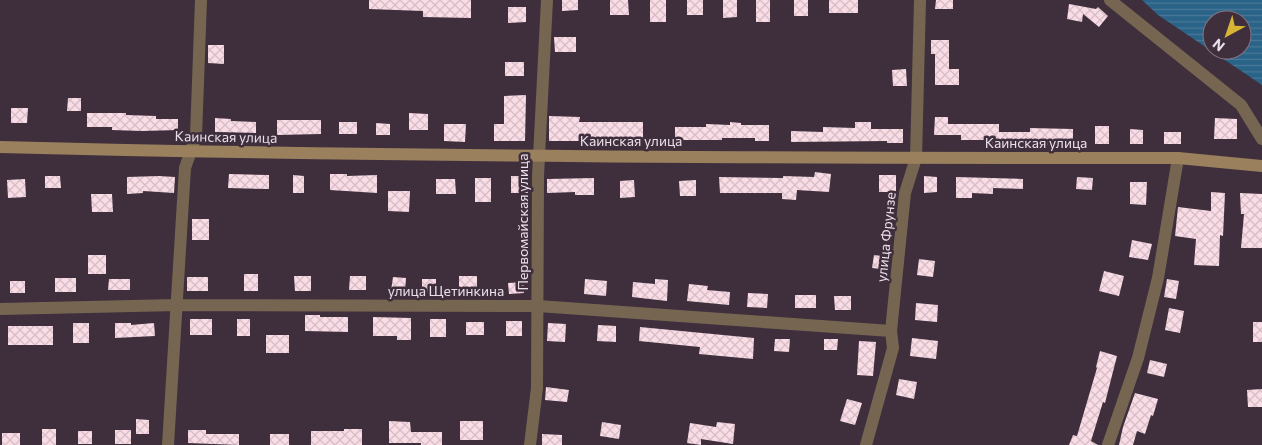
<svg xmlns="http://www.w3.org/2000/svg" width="1262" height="445" font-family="Commissioner,sans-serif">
	<defs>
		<pattern id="water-rules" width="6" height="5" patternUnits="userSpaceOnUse" patternTransform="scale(1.25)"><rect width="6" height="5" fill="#2a6388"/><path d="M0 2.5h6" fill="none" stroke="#497999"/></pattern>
		<pattern id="building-cross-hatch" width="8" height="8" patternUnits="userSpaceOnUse" patternTransform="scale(1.25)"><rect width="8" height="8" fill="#f9dce5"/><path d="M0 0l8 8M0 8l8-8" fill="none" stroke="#d5bdc5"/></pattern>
	</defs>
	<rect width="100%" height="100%" fill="#3f2f3d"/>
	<path fill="url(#water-rules)" fill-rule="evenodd" d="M1142 0H1262V85L1158 15ZM1212 20H1242V50H1212Z"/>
	<path fill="url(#building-cross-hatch)" d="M369 0H471V18L423 17V11L369 9Z
		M562 0H578V10L562 11Z
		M610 0H628L629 15H610Z
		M650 0H666V22H650Z
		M687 0H703V15H687Z
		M723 0H737V17L723 18Z
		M756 0H770V22H756Z
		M794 0H808V16H794Z
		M829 0H858V13H829Z
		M936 0H953V9H935Z
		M1069 4 1096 9 1098 7 1108 16 1099 27 1083 14 1082 22 1067 19Z
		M508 7H526V22L508 23Z
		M554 37H576V52H555Z
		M931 40H949V69H959V85H935V54H931Z
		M208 45H224V64L208 63Z
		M505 62H524V76H505Z
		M906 69 907 86H893L892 70Z
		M526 95 525 141H494V124H504V96Z
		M68 98H81V111H67Z
		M11 108H28L27 123H11Z
		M87 113H126V115L156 116V119H178V130L142 131 112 130V127H87Z
		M409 113 428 114V130H409Z
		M549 116 580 117 579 122H643V141L579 139V141H549Z
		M935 117H948V124H999V132H1030V128L1073 129V145L986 144V140H961V135H934Z
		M215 118 231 119V121L256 122V133L215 132Z
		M1215 118 1237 119V139H1214Z
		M277 120H321V134L277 135Z
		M339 122H357V134H339Z
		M730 122 741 123V125H769V141H755V138H722V140H675V127H706V124L730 125Z
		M855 122H871V129H903V143H887V141L791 142V131L823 132V127L855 128Z
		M376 123 390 124V135H376Z
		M444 124H466L465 142 444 141Z
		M1095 126H1109V144H1095Z
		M1130 129 1143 130V144H1130Z
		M1164 132H1181V144H1164Z
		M815 172 831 174 829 192 797 190 796 200 782 199V193H720L719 177 783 178V176L814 177Z
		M229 174 269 175V189L228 188Z
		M330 174H347V176L377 175V193L330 190Z
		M293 175 304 176V193H293Z
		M879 175H896V192H879Z
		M45 176H60L61 188H45Z
		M159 176 175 177 174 193 143 191V193L127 194V177Z
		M511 176H528V193H511Z
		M924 176 937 177V192L924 193Z
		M956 177 1023 179V189L993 188V194L972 193V198H956Z
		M1077 177 1093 178 1092 190 1076 189Z
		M475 178H491V202H475Z
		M594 178V195H575V192L547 193V179Z
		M25 179 26 197 8 198 7 180Z
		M436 179H455L456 194H436Z
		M634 180 635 197 620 198V181Z
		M696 180V196H680L679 181Z
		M1130 182H1147L1146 205 1130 204Z
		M388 191H410L409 212 388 211Z
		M1211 192 1225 193 1223 236 1220 235 1219 266 1194 265 1196 239 1175 236 1178 207 1211 211Z
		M1240 193 1262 194V248H1241L1244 214H1241Z
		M91 194H112L113 212H92Z
		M192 219H209V240H192Z
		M1132 240 1152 244 1148 260 1129 257Z
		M88 255H106V274H88Z
		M874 255 890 257 889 270 872 268Z
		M919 259 935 261 933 277 917 275Z
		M1104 271 1124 276 1119 296 1099 291Z
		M244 274H258V291H244Z
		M294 276H311V291H295Z
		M350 276H366V290H349Z
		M459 276H477V292H459Z
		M187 277H208V291H187Z
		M393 277 406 278 405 292 391 291Z
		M55 278H76V292H55Z
		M109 279H130V290H108Z
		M422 279H436V293L422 292Z
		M585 279 607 281 606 296 584 294Z
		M655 279 668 280 667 301 632 297 633 282 655 284Z
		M1167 279 1179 281 1176 299 1164 297Z
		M10 281H25V293H10Z
		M524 282V293L509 294 508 283Z
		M689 284 708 286 707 290 730 292 729 305 687 301Z
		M748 293 768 294 767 308 747 307Z
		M795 295H816V308H795Z
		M834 296H851V310H835Z
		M916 303 938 305 937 322 915 320Z
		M1169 308 1184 311 1180 333 1165 330Z
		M305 315H320V317H348V332L305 331Z
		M373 317 411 318V340H397V336H373Z
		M190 319H212V335H190Z
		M237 319H250V336H237Z
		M430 319H446V337H430Z
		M506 321H522V336H506Z
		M466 322H484V335H466Z
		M1253 322H1262V342H1253Z
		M73 323H89V343H73Z
		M115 323H131V325L154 323 155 336 115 338Z
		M548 323 566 324 565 342 547 341Z
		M598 325 616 326V342L597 341Z
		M8 326H53V345H8Z
		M640 327 754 338 753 359 699 354 700 347 639 341Z
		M266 335H289V353H266Z
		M912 338 938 341 936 359 910 356Z
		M775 339H790L789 352 774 351Z
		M824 339H838L837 350H824Z
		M859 341 876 342 873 376 857 375Z
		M1100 351 1117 356 1105 403 1103 402 1091 441 1098 445H1069L1073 435 1077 436 1097 368 1096 367Z
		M1150 360 1167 364 1164 377 1147 373Z
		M899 379 917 382 914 399 896 395Z
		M546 387 569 390 567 402 545 400Z
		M1262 389V407H1248L1247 390Z
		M1135 393 1158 399 1153 416 1151 415 1145 434 1137 431 1133 445H1119L1123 427Z
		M847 399 862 403 855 425 840 421Z
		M136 419 149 420V434H136Z
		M389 421 410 422 411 432H442V445H421V443H389Z
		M460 421H483V440H460Z
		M602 422 621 425 619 439 600 436Z
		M717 422 735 424 733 444 701 439V445L687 443 690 423 716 427Z
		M42 429H56V445H42Z
		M344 429H362V445H311V431H344Z
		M115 430H131V444H115Z
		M188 430H206V434H239V445L188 443Z
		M78 431H92V444H78Z
		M2 433H20V445H2Z
		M270 434H289V445H270Z
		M542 434 562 435V445H542Z"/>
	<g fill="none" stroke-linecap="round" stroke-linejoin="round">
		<path stroke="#766651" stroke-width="12" d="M1110 0 1241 105 1262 139
			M0 309 177 305 538 306 891 331
			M168 445 185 168 196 136 201 0
			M530 445 537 388 538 176 547 0
			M866 445 893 348 891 331 905 193 916 158 920 0
			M1108 445 1138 358 1158 278 1178 158"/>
		<path stroke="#9b805e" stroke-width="12" d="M0 147C393 157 785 158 1178 158L1262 166"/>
	</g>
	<g text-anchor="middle" stroke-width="5" stroke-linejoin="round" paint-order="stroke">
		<g font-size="14" fill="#eadfe9" stroke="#3f2f3d">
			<text transform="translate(226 137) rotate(1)" y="5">Каинская улица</text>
			<text x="631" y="146">Каинская улица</text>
			<text x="1036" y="148">Каинская улица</text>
			<text transform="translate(523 222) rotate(-90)" y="5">Первомайская улица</text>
			<text transform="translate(886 237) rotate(-84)" y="5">улица Фрунзе</text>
			<text x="446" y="296">улица Щетинкина</text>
		</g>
	</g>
	<g transform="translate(1227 35) rotate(220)"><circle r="24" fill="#3f2f3d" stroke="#837582"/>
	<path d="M0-4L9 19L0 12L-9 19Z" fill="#d6b534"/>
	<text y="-8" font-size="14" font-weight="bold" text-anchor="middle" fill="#eadfe9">N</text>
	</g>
</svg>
